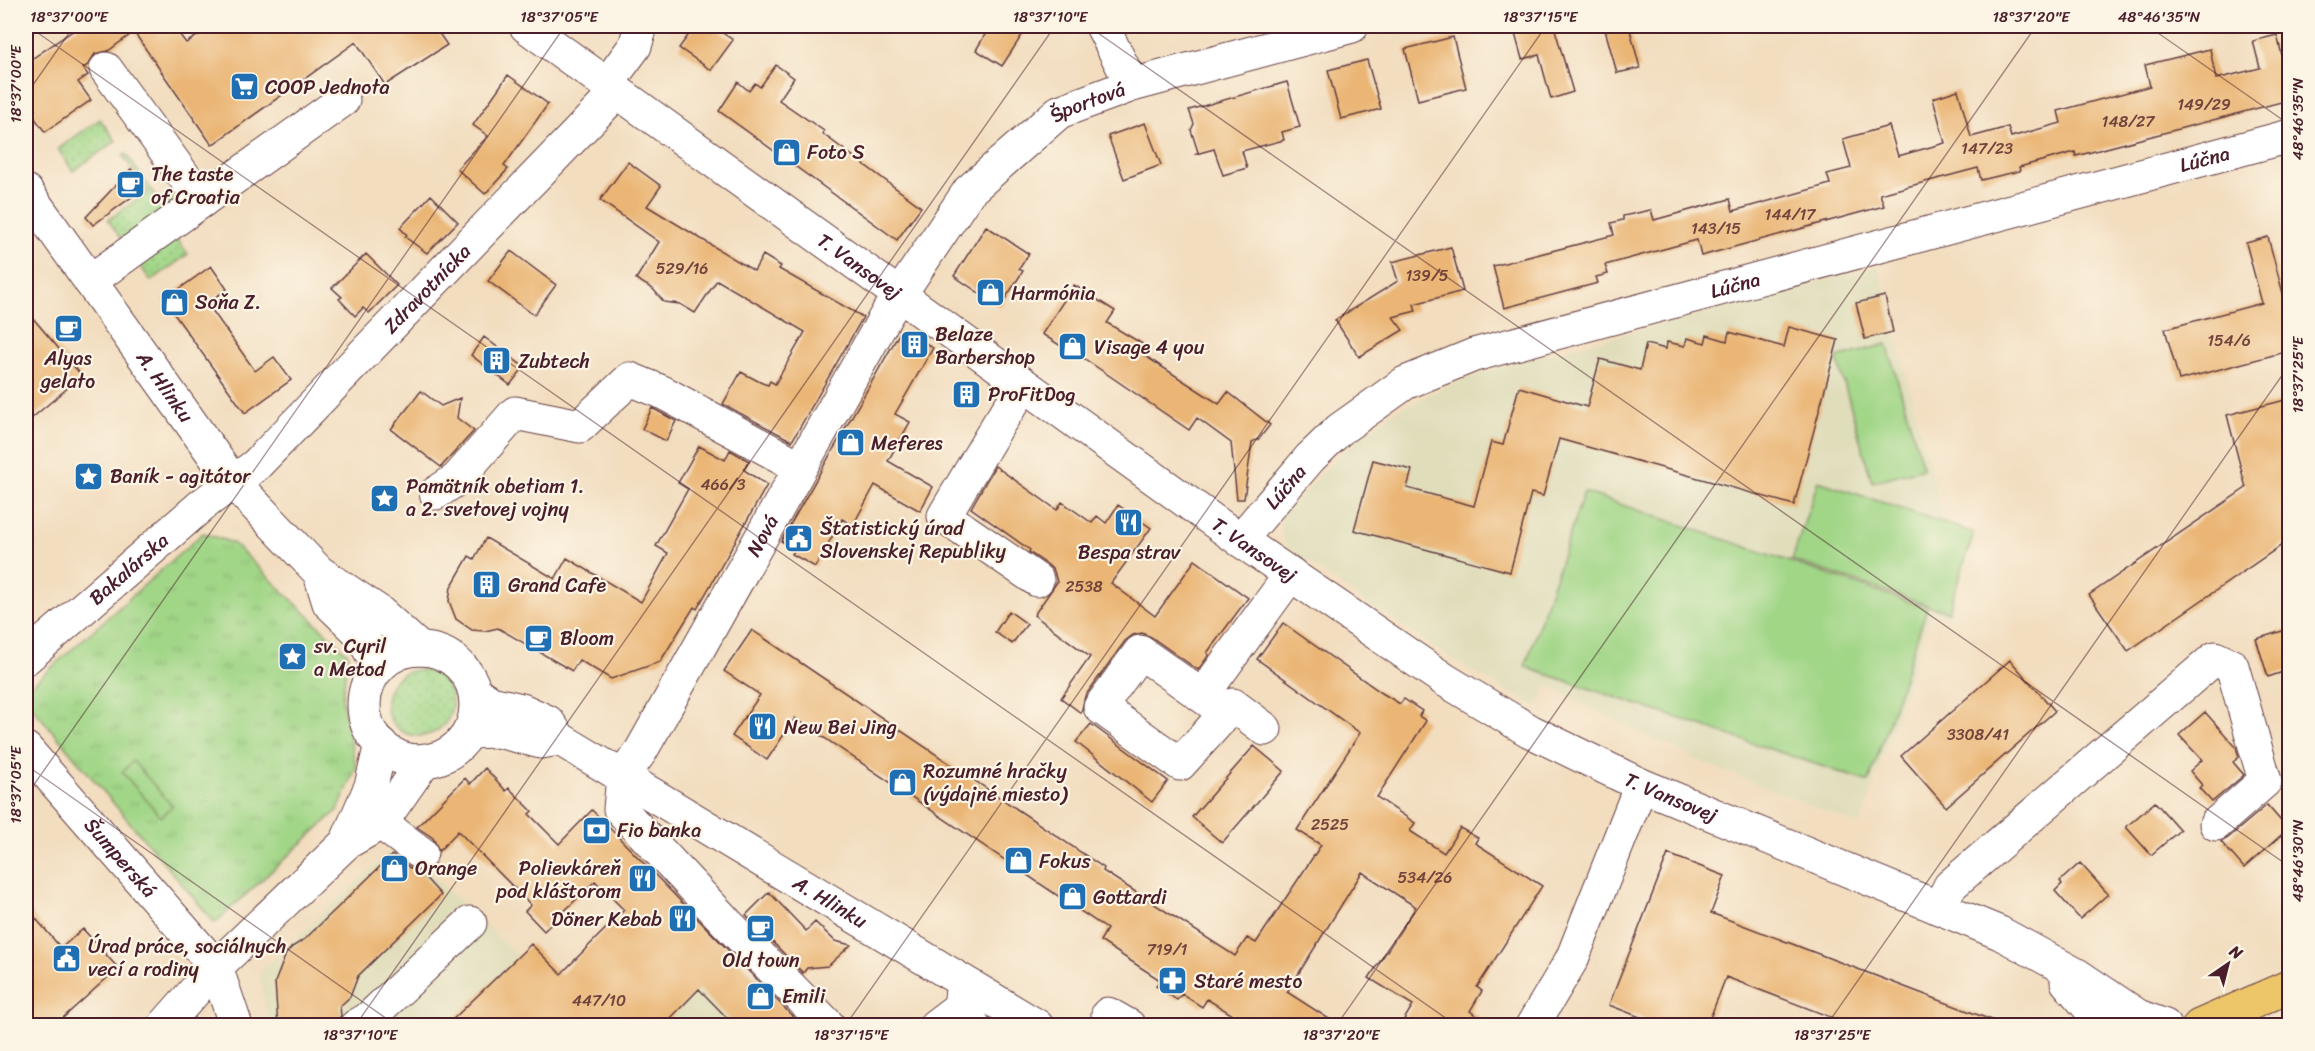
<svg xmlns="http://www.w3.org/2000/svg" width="2315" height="1051" font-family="Sriracha,sans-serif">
	<defs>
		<pattern id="grass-dots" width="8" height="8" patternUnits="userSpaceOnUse" patternTransform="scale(1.5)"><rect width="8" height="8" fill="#a1d687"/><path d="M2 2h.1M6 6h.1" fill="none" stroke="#8cb775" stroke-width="1.8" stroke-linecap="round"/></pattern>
		<pattern id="park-tufts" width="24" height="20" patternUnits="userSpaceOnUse" patternTransform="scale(1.5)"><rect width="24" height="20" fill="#a1d687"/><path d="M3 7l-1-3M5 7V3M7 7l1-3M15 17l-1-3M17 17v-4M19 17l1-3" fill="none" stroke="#8cb775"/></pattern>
	</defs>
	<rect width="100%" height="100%" fill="#fcf5e5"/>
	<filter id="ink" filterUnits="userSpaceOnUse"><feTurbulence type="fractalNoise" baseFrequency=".0167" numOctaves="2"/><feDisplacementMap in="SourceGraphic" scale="12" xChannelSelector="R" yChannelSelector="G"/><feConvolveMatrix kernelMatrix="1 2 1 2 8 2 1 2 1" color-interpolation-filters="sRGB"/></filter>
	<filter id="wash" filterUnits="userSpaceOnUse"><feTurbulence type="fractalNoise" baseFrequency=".008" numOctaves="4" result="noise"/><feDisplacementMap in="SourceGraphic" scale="24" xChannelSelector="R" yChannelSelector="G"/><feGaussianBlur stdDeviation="1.35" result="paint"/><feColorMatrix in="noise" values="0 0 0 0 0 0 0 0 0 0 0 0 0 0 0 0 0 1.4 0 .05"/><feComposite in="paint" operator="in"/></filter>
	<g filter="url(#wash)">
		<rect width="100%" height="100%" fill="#f2ddbf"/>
		<path fill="#e0ddbb" d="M1878 266 1944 522 1977 533 1949 617 1932 611 1860 825 1702 762 1595 710 1548 685 1536 707 1467 668 1371 606 1292 550 1285 543 1280 531 1283 514 1348 447 1389 415 1452 383 1500 367Z
			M398 844 518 956 567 1006 599 1024 702 921 805 1025H269L259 973Z"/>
		<path fill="url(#grass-dots)" stroke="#767a59" stroke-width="1.5" d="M100 119 116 141 73 171 58 149Z
			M126 154 162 205 179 193 181 198 123 241 108 220 148 192 123 156Z
			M174 235 188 254 151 281 137 261Z
			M386 703a33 33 0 1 1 66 0a33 33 0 1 1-66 0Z"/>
		<path fill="url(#park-tufts)" stroke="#767a59" stroke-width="1.5" d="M203 533 233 543 348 654 342 699 356 768 338 810 215 923 26 700V690Z"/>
		<path fill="#a1d687" stroke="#767a59" stroke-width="1.5" d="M1887 344 1923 468 1872 482 1837 358Z
			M1818 481 1974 533 1948 612 1792 560Z
			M1584 492 1927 608 1869 782 1525 667Z
			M133 761 172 806 161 817 122 772Z"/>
		<g id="blocks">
			<path fill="#eab574" d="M80 26H173L186 43 213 26H434L447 45 385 85 356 42 212 145 134 32 108 51 95 54 88 65 83 68 88 75 78 82 91 100 45 132 31 113 35 110 26 96V63Z
				M695 26H712L733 40 711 70 679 48Z
				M990 26H1028L1002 66 976 50Z
				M1513 26H1554L1573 92 1551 99 1539 55 1522 59Z
				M1604 26H1629L1640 68 1617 73Z
				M2277 35 2289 84V100L2076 156 2075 152 2019 167 2020 171 2002 175 1981 180 1978 168 1880 194 1884 206 1701 256 1697 240 1605 265 1608 274 1596 277 1598 283 1504 308 1493 266 1614 235 1611 223 1623 220V216L1651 210 1654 220 1730 199 1733 211 1830 184 1827 174 1851 168 1843 139 1889 126 1898 156 1945 143 1933 98 1958 90 1971 137 2008 127 2011 137 2061 123 2058 111 2150 86 2145 65 2210 49 2216 79 2260 68 2253 41Z
				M1453 37 1466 88 1418 100 1405 49Z
				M1367 60 1381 109 1341 119 1328 70Z
				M776 65 794 78 779 100 824 131 823 134 921 207 897 240 719 111 738 82 749 91 755 83 760 87Z
				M508 75 548 104 504 166 508 169 485 194 457 169 488 136 473 125Z
				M1287 82 1300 127 1282 132 1284 140 1242 151 1247 168 1223 175 1214 149 1196 154 1198 152 1191 130 1194 124 1189 110Z
				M1145 123 1161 165 1124 179 1108 136Z
				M628 162 661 186 647 206 754 271 763 255 781 266 779 269 863 317 792 441 723 404 741 372 762 383 768 385 770 381 775 384 805 332 717 280 695 313 680 304 664 302 653 289 636 279 659 242 600 200Z
				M131 169 144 188 93 225 86 217Z
				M431 195 458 222 427 253 405 237 407 235 400 228Z
				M986 226 1029 254 1019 269 1023 271 1000 307 954 276Z
				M2268 237 2289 316V351L2179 380 2165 329 2262 303 2246 243Z
				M1451 247 1463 291 1414 304 1416 311 1393 317 1403 330 1359 357 1335 320 1398 281 1392 262Z
				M511 251 556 285 534 315 488 281Z
				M366 254 397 285 369 313 363 308 355 316 339 299 342 297 332 288Z
				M211 266 227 289 207 303 255 371 274 357 291 380 245 413 164 300Z
				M1074 285 1115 311 1107 323 1146 346 1142 354 1219 404 1228 392 1270 425 1259 439 1252 442 1244 499H1237L1231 443 1197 418 1189 430 1079 355 1078 357 1042 334Z
				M1885 296 1893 332 1865 339 1856 303Z
				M26 310 82 376 26 423Z
				M1789 327 1838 340 1794 505 1559 439 1543 496 1531 493 1510 572 1354 530 1373 460 1412 470 1407 488 1474 506 1491 442 1503 445 1519 387 1587 407 1600 359 1640 370 1646 344 1666 349 1667 342 1685 346 1687 338 1705 343 1707 335 1727 341 1729 332 1784 347Z
				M909 332 933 348 895 414 910 422 888 461 933 487 920 511 875 485 853 525 842 519 815 567 792 554 795 549 781 541 899 334Z
				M484 337 524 367 510 385 471 355Z
				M421 391 441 406 460 398 457 418 474 431 441 467 391 429Z
				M2289 399V540L2128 651 2089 595 2246 488 2227 415Z
				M652 408 676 421 666 441 642 429Z
				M699 446 725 460 730 450 749 461 744 470 767 485 697 609 694 607 660 662 611 679 579 660 572 671 498 628 485 631 472 630 456 619 449 601 451 587 469 556 474 559 486 538 555 579 567 558 641 602 668 553 656 546 688 489 678 483Z
				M995 466 1057 510 1062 502 1092 523 1097 516 1106 523 1118 505 1151 528 1111 583 1155 616 1195 560 1248 598 1207 653 1209 655 1198 670 1151 637 1142 633 1133 635 1125 641 1085 696 1081 713 1061 698 1090 657 1034 615 1057 582 1054 571 1048 565 1029 552 1030 550 971 508Z
				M1009 611 1027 624 1012 644 995 632Z
				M1283 623 1382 693 1400 704 1404 699 1422 711 1419 716 1426 721 1377 797 1415 823 1410 831 1444 853 1460 828 1478 838 1475 843 1542 886 1477 987 1482 991 1470 1011 1491 1026H1400L1413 1005 1369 978 1416 907 1362 872 1287 992 1340 1026H1239L1233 1015 1207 999 1202 1007 1182 994 1177 1000 1156 986 1160 980 1100 941 1107 929 795 718 767 760 732 736 760 695 724 671 752 630 1104 868 1103 871 1235 956 1247 938 1256 943 1321 845 1297 830 1360 733 1257 659Z
				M2289 629V670L2268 677 2256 639Z
				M2010 660 2055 711 1946 807 1901 756Z
				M2205 712 2236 747 2239 757 2233 762 2244 775 2212 802 2199 788 2202 785 2190 771 2202 760 2179 735Z
				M1091 724 1168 781 1152 802 1076 742Z
				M1254 746 1284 771 1222 843 1192 817Z
				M485 768 506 791 509 788 532 811 529 814 559 844 592 810 802 1026H735L699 989 663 1026H446L531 944 561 974 624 910 595 881 544 931 525 911 531 905 458 831 439 851 433 838 417 827 465 778 470 784Z
				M2155 802 2180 830 2151 855 2126 827Z
				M2267 805 2288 829 2244 868 2221 842 2228 838Z
				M1668 854 1725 876 1711 913 2002 1024V1026H1854L1726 977 1707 1026H1663L1609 1005Z
				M392 855 410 868 420 872 441 895 358 976 350 997 340 1006 341 1016 332 1026H278L275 982 286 954 292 947 305 939Z
				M2080 863 2108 894 2080 919 2055 891 2062 884 2060 881Z
				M769 892 806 931 815 922 835 941 851 945 828 966 807 968 803 973 746 915Z
				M26 907 61 948 83 929 118 968 54 1026H26Z"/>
		</g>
	</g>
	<g filter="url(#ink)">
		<use href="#blocks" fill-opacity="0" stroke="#633c41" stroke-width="1.5"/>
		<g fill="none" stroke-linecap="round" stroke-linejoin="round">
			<defs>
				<g id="minor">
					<path id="s1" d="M526 26 1240 540 1445 680 1530 731 1641 785 2000 933 2077 975 2138 1016 2165 1026"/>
					<path d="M1102 26 1132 85"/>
					<path d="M106 69 202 201"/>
					<path d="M607 84 635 46 641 26"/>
					<path id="s2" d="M26 191 233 482 319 572 379 612 420 649"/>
					<path d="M90 281 343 100"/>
					<path d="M1024 386 999 423 944 516 1037 580"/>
					<path d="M436 493 457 479 515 413 580 426 630 379 662 392 800 467"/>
					<path id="s3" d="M1240 540 1310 458 1339 430 1405 383 1474 355 2290 136"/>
					<path d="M320 574 329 603 360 633 379 667"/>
					<circle cx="420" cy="705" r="56"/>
					<path id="s4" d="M26 658 202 505 256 465 617 92"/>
					<path id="s5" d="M475 692 491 703 522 710 548 722 560 739 1037 1026"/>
					<path d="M1202 696 1226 713 1180 764 1100 707 1140 652 1202 696 1291 574"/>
					<path d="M1226 713 1233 705 1265 729"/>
					<path d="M469 732 498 731 541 742 560 739"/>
					<path id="s6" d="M26 749 216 967 236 1026"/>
					<path id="s7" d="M623 776 641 751 888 312 969 191 1059 112 1132 85 1352 26"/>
					<path d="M623 776 620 809 727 923 829 1026"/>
					<path d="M381 823 421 853"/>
					<path d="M346 843 371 786 381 744"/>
					<path d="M1939 908 1950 886 2215 658 2232 666 2265 781 2216 824"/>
					<path d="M963 982 960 1007 974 1026"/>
					<path d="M2067 982 2105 1026"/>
					<path d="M1108 1014 1129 1026"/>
					<path d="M164 1026 216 967 346 843 381 823 425 760"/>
					<path d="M356 1026 368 1019 470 923"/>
					<path d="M935 1026 960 1007"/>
					<path d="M1532 1026 1572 959 1641 785"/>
				</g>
				<path id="major" d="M2199 1026 2290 986"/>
			</defs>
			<use href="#minor" stroke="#633c41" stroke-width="35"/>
			<use href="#major" stroke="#633c41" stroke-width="35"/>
			<use href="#minor" stroke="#fff" stroke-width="33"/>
			<use href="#major" stroke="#ecc669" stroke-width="33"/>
		</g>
	</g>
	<path fill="none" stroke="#4a1f2b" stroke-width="1.5" stroke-opacity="0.45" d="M28 26 1457 1026M1088 26 2290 867M2148 26 2290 125M26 95 74 26M26 765 397 1026M26 796 565 26M355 1026 1055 26M845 1026 1546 26M1336 1026 2036 26M1826 1026 2290 364"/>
	<defs>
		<symbol id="supermarket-square" viewBox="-11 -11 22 22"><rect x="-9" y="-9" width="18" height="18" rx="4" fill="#1f6fb2" stroke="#fcf5e5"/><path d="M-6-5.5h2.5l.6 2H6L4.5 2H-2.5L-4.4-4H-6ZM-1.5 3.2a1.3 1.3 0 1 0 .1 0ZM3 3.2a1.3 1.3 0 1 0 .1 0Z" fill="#fff"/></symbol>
		<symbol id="shop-square" viewBox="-11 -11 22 22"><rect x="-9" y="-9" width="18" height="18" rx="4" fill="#1f6fb2" stroke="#fcf5e5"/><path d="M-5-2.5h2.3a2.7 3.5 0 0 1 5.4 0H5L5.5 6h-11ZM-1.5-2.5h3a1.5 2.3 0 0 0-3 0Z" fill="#fff"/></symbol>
		<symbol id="cafe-square" viewBox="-11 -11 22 22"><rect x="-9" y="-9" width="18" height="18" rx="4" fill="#1f6fb2" stroke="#fcf5e5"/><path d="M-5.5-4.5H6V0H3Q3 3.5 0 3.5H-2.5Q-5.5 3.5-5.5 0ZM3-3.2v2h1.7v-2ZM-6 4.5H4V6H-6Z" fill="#fff"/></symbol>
		<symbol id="building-square" viewBox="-11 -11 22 22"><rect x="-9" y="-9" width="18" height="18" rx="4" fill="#1f6fb2" stroke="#fcf5e5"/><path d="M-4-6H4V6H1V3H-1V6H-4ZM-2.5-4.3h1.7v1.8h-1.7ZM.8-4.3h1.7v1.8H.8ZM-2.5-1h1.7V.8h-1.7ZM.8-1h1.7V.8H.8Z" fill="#fff"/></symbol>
		<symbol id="sight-square" viewBox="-11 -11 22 22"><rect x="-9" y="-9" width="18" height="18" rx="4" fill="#1f6fb2" stroke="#fcf5e5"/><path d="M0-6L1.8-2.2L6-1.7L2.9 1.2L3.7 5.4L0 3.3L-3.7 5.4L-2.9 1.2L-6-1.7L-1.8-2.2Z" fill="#fff"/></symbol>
		<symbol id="restaurant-square" viewBox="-11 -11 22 22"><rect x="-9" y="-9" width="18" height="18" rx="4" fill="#1f6fb2" stroke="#fcf5e5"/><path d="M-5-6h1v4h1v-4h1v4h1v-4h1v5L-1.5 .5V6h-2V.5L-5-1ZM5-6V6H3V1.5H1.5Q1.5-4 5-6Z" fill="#fff"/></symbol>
		<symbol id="civic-square" viewBox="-11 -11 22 22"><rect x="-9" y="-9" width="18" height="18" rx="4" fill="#1f6fb2" stroke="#fcf5e5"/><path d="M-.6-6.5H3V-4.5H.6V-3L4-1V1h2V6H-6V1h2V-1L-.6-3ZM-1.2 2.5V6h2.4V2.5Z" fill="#fff"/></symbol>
		<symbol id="bank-square" viewBox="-11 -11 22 22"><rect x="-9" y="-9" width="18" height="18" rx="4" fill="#1f6fb2" stroke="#fcf5e5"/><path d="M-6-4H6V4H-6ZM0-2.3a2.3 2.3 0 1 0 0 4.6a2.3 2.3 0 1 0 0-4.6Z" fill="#fff"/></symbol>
		<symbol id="pharmacy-square" viewBox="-11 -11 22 22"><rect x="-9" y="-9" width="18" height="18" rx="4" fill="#1f6fb2" stroke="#fcf5e5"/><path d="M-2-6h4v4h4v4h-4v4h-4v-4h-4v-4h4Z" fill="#fff"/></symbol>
	</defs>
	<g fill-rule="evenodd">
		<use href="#supermarket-square" x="228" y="70" width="33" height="33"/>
		<use href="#shop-square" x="770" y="136" width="33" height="33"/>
		<use href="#cafe-square" x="114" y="168" width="33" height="33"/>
		<use href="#shop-square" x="974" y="276" width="33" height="33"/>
		<use href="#shop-square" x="158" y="286" width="33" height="33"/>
		<use href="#cafe-square" x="52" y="312" width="33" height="33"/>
		<use href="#building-square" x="898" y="328" width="33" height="33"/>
		<use href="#shop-square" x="1056" y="330" width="33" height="33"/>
		<use href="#building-square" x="480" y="344" width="33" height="33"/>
		<use href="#building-square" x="950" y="378" width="33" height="33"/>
		<use href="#shop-square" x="834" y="426" width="33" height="33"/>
		<use href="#sight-square" x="72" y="460" width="33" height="33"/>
		<use href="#sight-square" x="368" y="482" width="33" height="33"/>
		<use href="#restaurant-square" x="1112" y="506" width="33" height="33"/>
		<use href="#civic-square" x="782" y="522" width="33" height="33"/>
		<use href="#building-square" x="470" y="568" width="33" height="33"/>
		<use href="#cafe-square" x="522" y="622" width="33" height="33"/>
		<use href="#sight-square" x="276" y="640" width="33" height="33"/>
		<use href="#restaurant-square" x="746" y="710" width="33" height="33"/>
		<use href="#shop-square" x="886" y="766" width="33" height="33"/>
		<use href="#bank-square" x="580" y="814" width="33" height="33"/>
		<use href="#shop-square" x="1002" y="844" width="33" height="33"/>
		<use href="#shop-square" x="378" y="852" width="33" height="33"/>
		<use href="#restaurant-square" x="626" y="862" width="33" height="33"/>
		<use href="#shop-square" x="1056" y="880" width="33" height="33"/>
		<use href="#restaurant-square" x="666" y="902" width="33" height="33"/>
		<use href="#cafe-square" x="744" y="912" width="33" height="33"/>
		<use href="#civic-square" x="50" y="942" width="33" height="33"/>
		<use href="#pharmacy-square" x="1156" y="964" width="33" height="33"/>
		<use href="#shop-square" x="744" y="980" width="33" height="33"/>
	</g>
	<g text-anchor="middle" stroke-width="4.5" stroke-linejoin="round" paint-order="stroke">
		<g font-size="16" fill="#72443d">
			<text x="2204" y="110">149/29</text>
			<text x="2128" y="127">148/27</text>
			<text x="1987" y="154">147/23</text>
			<text x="1790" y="220">144/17</text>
			<text x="1716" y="234">143/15</text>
			<text x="682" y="274">529/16</text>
			<text x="1427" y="281">139/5</text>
			<text x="2229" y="346">154/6</text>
			<text x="723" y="490">466/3</text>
			<text x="1084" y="592">2538</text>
			<text x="1978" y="740">3308/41</text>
			<text x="1330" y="830">2525</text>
			<text x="1425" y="883">534/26</text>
			<text x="1167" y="955">719/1</text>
			<text x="599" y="1006">447/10</text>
		</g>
		<g font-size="20" fill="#4a1f2b" stroke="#fcf5e5" text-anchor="start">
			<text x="265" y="94">COOP Jednota</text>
			<text x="807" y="159">Foto S</text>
			<text x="151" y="181">The taste<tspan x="151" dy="23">of Croatia</tspan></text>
			<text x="1011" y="300">Harmónia</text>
			<text x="195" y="309">Soňa Z.</text>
			<text x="935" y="341">Belaze<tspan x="935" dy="23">Barbershop</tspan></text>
			<text x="1094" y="354">Visage 4 you</text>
			<text x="68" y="365" text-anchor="middle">Alyas<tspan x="68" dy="23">gelato</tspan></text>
			<text x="518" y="368">Zubtech</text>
			<text x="988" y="401">ProFitDog</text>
			<text x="871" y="450">Meferes</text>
			<text x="110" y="483">Baník - agitátor</text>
			<text x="406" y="493">Pamätník obetiam 1.<tspan x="406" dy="23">a 2. svetovej vojny</tspan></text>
			<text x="820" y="535">Štatistický úrad<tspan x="820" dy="23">Slovenskej Republiky</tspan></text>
			<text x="1129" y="559" text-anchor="middle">Bespa strav</text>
			<text x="508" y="592">Grand Cafe</text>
			<text x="560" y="645">Bloom</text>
			<text x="314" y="653">sv. Cyril<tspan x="314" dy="23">a Metod</tspan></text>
			<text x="784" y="734">New Bei Jing</text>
			<text x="923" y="778">Rozumné hračky<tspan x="923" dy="23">(výdajné miesto)</tspan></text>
			<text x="617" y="837">Fio banka</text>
			<text x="1039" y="868">Fokus</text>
			<text x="415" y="875">Orange</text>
			<text x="621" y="875" text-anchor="end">Polievkáreň<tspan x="621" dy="23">pod kláštorom</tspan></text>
			<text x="1093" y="904">Gottardi</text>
			<text x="662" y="926" text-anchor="end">Döner Kebab</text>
			<text x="88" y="953">Úrad práce, sociálnych<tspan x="88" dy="23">vecí a rodiny</tspan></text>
			<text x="761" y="967" text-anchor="middle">Old town</text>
			<text x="1194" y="988">Staré mesto</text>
			<text x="782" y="1003">Emili</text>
		</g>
		<g font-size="20" fill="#4a1f2b" stroke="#fcf5e5">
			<text dy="7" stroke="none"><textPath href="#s7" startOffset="830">Športová</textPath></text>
			<text dy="7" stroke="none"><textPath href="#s3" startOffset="1060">Lúčna</textPath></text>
			<text dy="7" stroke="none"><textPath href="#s1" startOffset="411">T. Vansovej</textPath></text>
			<text dy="7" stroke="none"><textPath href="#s3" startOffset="574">Lúčna</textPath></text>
			<text dy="7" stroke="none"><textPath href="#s4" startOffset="546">Zdravotnícka</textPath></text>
			<text dy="7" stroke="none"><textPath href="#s2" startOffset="240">A. Hlinku</textPath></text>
			<text dy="7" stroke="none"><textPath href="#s3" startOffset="70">Lúčna</textPath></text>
			<text dy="7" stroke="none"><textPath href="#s7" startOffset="278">Nová</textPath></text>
			<text dy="7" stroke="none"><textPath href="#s1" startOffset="897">T. Vansovej</textPath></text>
			<text dy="7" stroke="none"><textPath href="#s4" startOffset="136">Bakalárska</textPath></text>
			<text dy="7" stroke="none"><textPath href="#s1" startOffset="1383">T. Vansovej</textPath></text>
			<text dy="7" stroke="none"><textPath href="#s6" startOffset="144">Šumperská</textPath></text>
			<text dy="7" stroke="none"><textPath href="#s5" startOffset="416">A. Hlinku</textPath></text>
		</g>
	</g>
	<rect width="2315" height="1051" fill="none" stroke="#fcf5e5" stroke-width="66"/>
	<g transform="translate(2228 964) rotate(35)" stroke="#fcf5e5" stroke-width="4.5" paint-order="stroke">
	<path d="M0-4.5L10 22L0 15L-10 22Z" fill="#4a1f2b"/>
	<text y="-9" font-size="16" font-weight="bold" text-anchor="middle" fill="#4a1f2b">N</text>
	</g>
	<rect x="33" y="33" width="2249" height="985" fill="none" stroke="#4a1f2b" stroke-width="2"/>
	<g font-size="15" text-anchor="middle" fill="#4a1f2b">
		<text x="69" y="22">18°37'00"E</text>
		<text x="559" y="22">18°37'05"E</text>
		<text x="1050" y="22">18°37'10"E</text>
		<text x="1540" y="22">18°37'15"E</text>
		<text x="2031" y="22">18°37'20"E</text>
		<text x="2159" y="22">48°46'35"N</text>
		<text transform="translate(16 84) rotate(-90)" y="5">18°37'00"E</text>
		<text transform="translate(2298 119) rotate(-90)" y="5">48°46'35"N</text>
		<text transform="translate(2298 375) rotate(-90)" y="5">18°37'25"E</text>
		<text transform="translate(16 785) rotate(-90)" y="5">18°37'05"E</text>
		<text transform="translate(2298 861) rotate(-90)" y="5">48°46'30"N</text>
		<text x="360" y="1040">18°37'10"E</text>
		<text x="851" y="1040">18°37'15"E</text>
		<text x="1341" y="1040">18°37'20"E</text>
		<text x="1832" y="1040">18°37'25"E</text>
	</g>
</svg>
